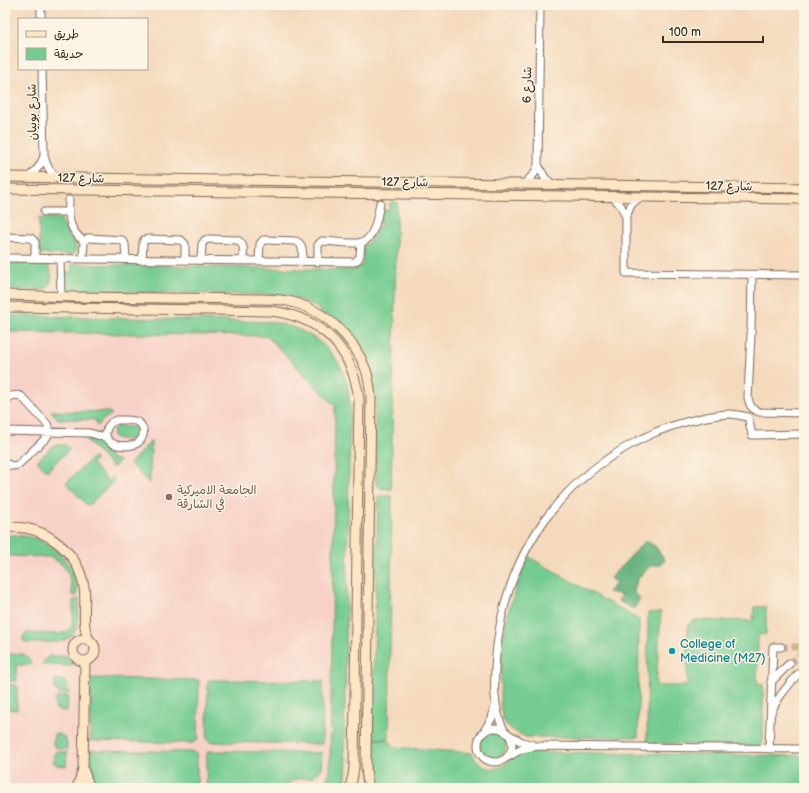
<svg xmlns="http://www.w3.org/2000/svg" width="809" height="793" font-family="'Balsamiq Sans','Playpen Sans Arabic',sans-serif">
	<rect width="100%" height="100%" fill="#fcf5e5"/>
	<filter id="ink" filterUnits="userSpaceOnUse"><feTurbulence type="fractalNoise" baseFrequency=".025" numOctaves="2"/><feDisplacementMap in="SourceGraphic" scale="8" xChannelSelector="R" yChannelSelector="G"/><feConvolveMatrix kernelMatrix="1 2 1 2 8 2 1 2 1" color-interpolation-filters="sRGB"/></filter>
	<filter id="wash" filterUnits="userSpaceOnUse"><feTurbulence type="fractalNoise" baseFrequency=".012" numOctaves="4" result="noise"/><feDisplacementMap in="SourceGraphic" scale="16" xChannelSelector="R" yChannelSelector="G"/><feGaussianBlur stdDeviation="0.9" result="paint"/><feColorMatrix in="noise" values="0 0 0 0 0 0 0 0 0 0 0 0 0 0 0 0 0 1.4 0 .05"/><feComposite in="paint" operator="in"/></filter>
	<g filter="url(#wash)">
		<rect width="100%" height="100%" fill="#f4d9bc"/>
		<path fill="#f7d1c7" d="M5 334 267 337 334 407 330 587 329 772 325 779 319 784 312 786H302L295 788H5Z"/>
		<path fill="#75cc91" stroke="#587b58" d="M397 202 391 489 380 488 376 484 375 404 366 364 316 307C303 300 289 296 274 295L71 291 63 284 62 272H72V264L355 270 363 265V247L371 240 380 226 381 210H389L390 203Z
			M39 218H60L69 237 75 242 76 251 72 255 41 254 39 249Z
			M5 263 40 264 49 267C52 274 52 280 49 287L41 290H5Z
			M5 315 270 322C304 326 337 347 346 381 349 389 349 398 350 406L344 755 347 759 346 778 342 788H329L320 785 326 779 330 772 335 406 267 336 5 332Z
			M51 411 109 412 112 414 103 420 98 426 96 424V420L58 419Z
			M118 426 134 427 137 431C137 433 137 435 135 437 133 440 119 440 116 438 109 435 113 428 118 426Z
			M85 439H97L100 441 112 459 120 461 113 468Z
			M151 441 150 484 130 464Z
			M55 445H65L70 449 47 471 37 461Z
			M93 457 95 460 92 464 108 481 112 477 114 481 88 506 66 483Z
			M378 496H392L389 739 372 738Z
			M15 535C23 536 30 537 37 539 59 548 80 571 77 596L72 595C72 582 68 565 54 560V557L5 556V536Z
			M529 557 639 620 638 737H526C517 733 506 728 503 718 499 707 500 693 501 681 501 665 501 648 504 632 508 606 518 581 529 557Z
			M79 599C78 619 82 638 57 642L27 643 23 641V636L27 633 60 634 66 632 71 627 73 622V600Z
			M754 607H766V634L758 635 757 684 763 685V741L758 747 647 743 648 613 661 612 656 686H687L688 625 694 620 753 621Z
			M5 654H24L31 661 30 665H16L17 681H5Z
			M49 656H68L70 661 73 666 42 665 45 659Z
			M91 678 199 680 198 739 193 743 90 741Z
			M55 679C67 680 68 681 68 694L58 693V690H55Z
			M208 680 323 681 322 744 210 742 207 739Z
			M5 685H17V710L5 709Z
			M58 696 68 697 67 711 57 710V708H55V699H57Z
			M480 746a13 13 0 1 1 26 0a13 13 0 1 1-26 0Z
			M54 734C63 733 68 739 67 749L56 748V746L53 745Z
			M370 739 389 740 395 747 472 753C482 773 502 774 514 754L531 752 804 756V788H374C368 773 370 755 370 739Z
			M90 750 195 752 197 755V788H95L90 772Z
			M56 751 67 752 66 766 56 765V763L53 762 54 754H56Z
			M209 751 322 753 321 768 317 773 313 777 309 778H301L294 780 283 788H206L207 753Z"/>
		<path fill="#60b07b" stroke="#4e6d4c" d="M646 540 656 547 665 560 661 565 650 566 637 580 634 592 640 599 634 609 618 601 622 595 608 592 616 583 610 578Z"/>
	</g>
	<g filter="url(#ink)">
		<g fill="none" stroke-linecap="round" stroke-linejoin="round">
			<path stroke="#cfb69c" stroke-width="7" stroke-dasharray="7 3.5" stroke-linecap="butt" d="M781 647H804
				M790 663 804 653"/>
			<defs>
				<path id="street" d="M41 5V19
					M42 69 44 155C46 165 49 171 57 178
					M538 165 545 178 552 184
					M28 177C36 172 41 165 44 156
					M524 184 534 174 538 165 540 5
					M613 197 621 206 626 217
					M640 197 631 205 626 217V273L804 275
					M69 200C68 217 69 231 84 241
					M44 212H68
					M5 237 31 238 35 242V258
					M5 258 354 262C362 259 360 250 361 242
					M60 259 61 296
					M83 259 84 241 88 238H90L122 240 125 244 126 259
					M142 260 143 242 144 240 149 239 181 240 185 244V260
					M201 260 202 244 205 240 208 239 237 240C246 244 243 253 243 261
					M259 261 260 244 263 240H266L296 241C305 245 302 254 302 262
					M318 262V245L322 241C332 241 355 245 363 242 375 237 378 214 380 203
					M752 275 751 334 748 398C750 406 751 408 759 412L804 413
					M5 401C10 396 14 394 21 396L47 424C50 429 50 433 47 437L18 465 12 466 5 463
					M117 420C124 420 133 419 138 422 148 429 143 444 132 445 127 446 119 446 114 444 101 439 105 423 117 420Z
					M5 431 90 433 107 438
					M771 682 790 663
					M771 713C776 699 788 686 798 674
					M478 745a17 17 0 1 1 34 0a17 17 0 1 1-34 0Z
					M484 731 492 718 495 706
					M505 732C492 709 494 680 496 655 505 552 563 473 656 432 676 424 697 418 718 415 721 415 726 414 730 414 735 414 742 416 748 417L752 435 804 434
					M508 734 522 742 533 745
					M769 749 773 647H781
					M508 757 522 749 537 746 804 749"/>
				<path id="secondary" d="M5 177 804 188
					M5 189 804 199
					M5 295 74 297 260 299C270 299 279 299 288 301 324 309 353 336 366 370 369 379 370 388 371 397L366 766 367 777 369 788
					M5 307 272 311C322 318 352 348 359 399L354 767 353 775 350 788
					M5 528C42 523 78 550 84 587 87 604 80 625 90 641
					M73 650a11 11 0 1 1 22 0a11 11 0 1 1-22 0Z
					M83 769 90 788
					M77 788 83 769 85 661"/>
			</defs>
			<use href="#street" stroke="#7c6755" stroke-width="9"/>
			<use href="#secondary" stroke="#7c6755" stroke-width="11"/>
			<use href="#street" stroke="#fff" stroke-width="7"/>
			<use href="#secondary" stroke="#fee5c5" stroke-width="9"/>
		</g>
	</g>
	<circle fill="#8d6e63" stroke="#fcf5e5" stroke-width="1.5" cx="169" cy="497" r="4"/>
	<circle fill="#0f9aa8" stroke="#fcf5e5" stroke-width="1.5" cx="672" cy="651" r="4"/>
	<g text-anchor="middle" stroke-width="3" stroke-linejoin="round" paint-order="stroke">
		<g font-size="12" fill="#3b2a1e" stroke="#fcf5e5">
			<text transform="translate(527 85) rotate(-89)" y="4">شارع 6</text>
			<text transform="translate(32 112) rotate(-91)" y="4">شارع بوبيان</text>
			<text transform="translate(81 178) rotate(1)" y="4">شارع 127</text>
			<text transform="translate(405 182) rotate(1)" y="4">شارع 127</text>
			<text transform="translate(729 186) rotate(1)" y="4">شارع 127</text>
		</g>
		<g font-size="12" fill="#785e54" stroke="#fcf5e5" text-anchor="start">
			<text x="177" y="494">الجامعة الاميركية<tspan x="177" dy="14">في الشارقة</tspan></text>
		</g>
		<g font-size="12" fill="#0d838f" stroke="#fcf5e5" text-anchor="start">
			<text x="680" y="648">College of<tspan x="680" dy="14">Medicine (M27)</tspan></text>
		</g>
	</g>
	<rect width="809" height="793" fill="none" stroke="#fcf5e5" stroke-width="20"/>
	<rect x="18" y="18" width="130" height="52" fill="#fcf5e5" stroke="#afa495"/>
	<rect x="26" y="31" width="20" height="6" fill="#fee5c5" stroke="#afa495"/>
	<text x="54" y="38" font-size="12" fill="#3b2a1e">طريق</text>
	<rect x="26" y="48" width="20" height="12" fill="#75cc91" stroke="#afa495"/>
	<text x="54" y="58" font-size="12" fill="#3b2a1e">حديقة</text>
	<path d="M663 36v6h100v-6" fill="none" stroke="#3b2a1e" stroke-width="2"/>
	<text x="669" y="36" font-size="12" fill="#3b2a1e" stroke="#fcf5e5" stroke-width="3" paint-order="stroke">100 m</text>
</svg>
